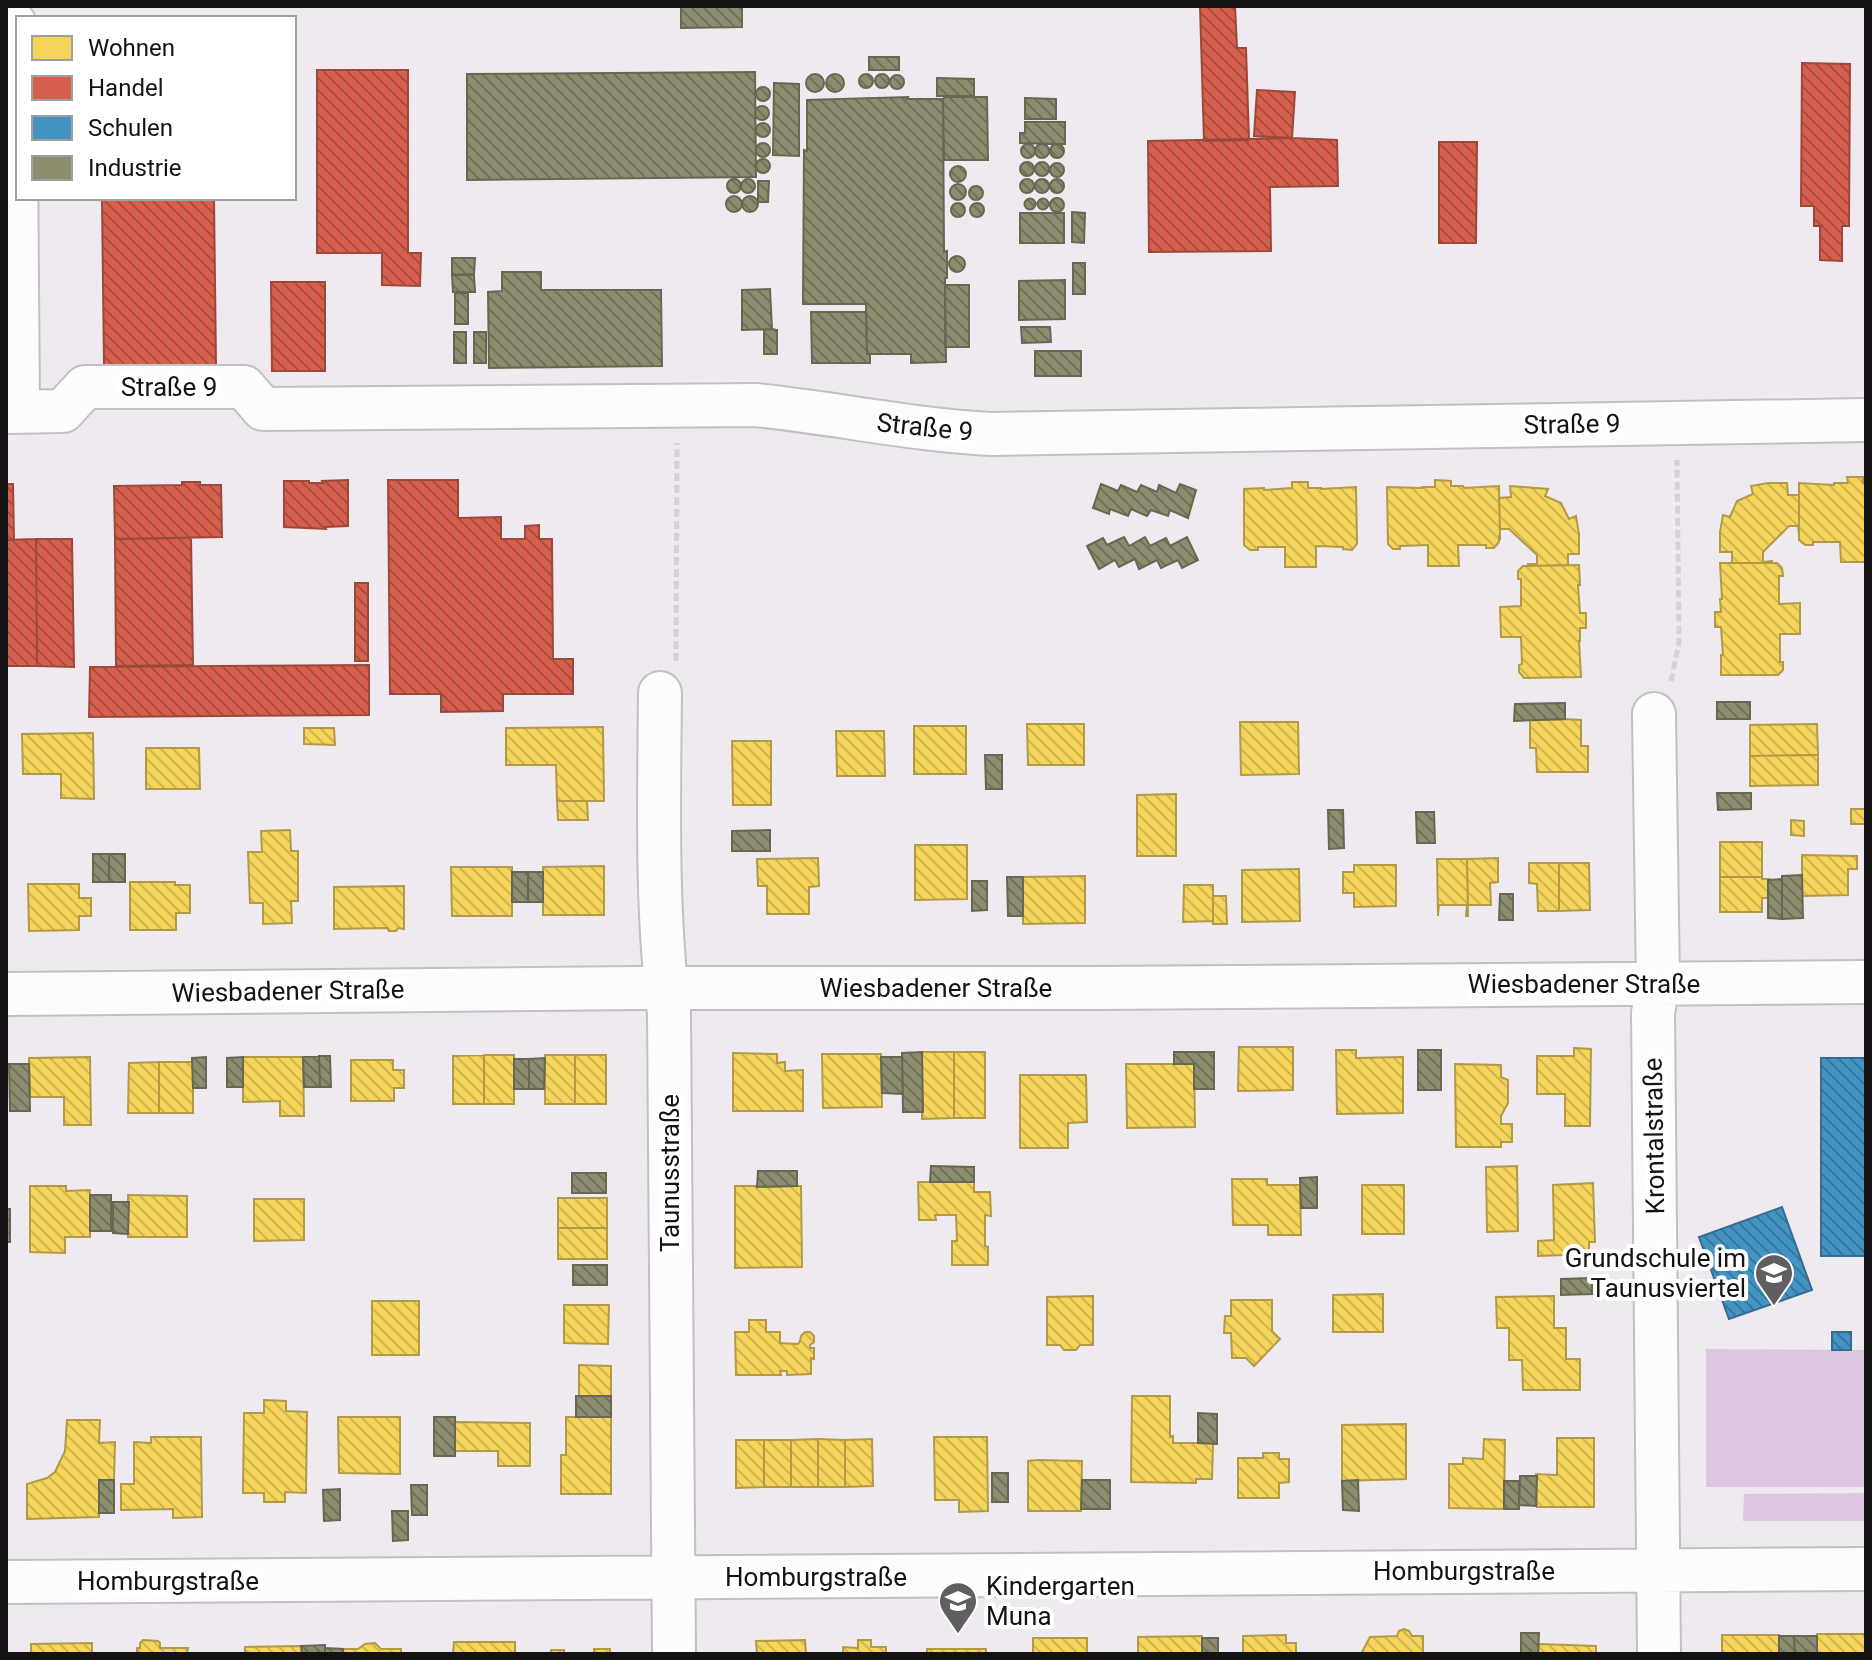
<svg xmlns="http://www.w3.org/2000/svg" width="1872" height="1660" font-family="Roboto,sans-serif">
	<defs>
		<pattern id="homes-back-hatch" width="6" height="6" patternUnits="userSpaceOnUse" patternTransform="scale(2)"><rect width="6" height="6" fill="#f6d55c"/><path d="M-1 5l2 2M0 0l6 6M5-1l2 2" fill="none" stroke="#d2b64f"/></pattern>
		<pattern id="shops-back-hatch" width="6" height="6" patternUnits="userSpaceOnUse" patternTransform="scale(2)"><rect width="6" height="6" fill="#d6604d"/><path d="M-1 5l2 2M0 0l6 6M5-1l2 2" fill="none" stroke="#ac4e3f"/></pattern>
		<pattern id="schools-back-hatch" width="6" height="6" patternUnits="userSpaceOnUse" patternTransform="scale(2)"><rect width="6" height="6" fill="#4393c3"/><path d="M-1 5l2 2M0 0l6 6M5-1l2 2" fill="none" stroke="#37779d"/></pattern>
		<pattern id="industry-back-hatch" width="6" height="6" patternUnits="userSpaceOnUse" patternTransform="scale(2)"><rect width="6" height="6" fill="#8c8c6e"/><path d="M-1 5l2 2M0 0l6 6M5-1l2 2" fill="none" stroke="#717159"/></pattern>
	</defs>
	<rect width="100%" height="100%" fill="#eeeaef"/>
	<path fill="#dec6e3" d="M1706 1349 1866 1350V1487H1706Z
		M1866 1493V1521H1743L1744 1494Z"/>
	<path fill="url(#homes-back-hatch)" stroke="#b29a47" stroke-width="2" d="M1847 477H1863V483H1866V562H1841L1840 542H1813V545H1805L1799 540V483L1834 485V483H1848Z
		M1435 480 1451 481V486H1463L1464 488 1499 486 1500 538 1499 537V542L1494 548H1486V545H1458L1459 566H1428V545L1400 546V549H1393L1388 544 1387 487 1422 488V487H1435Z
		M1292 482H1308V488H1321V489L1356 487 1357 544 1352 550 1343 549V547L1316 546V567H1285V547H1258V550H1250L1244 545V489L1264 488V490L1292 488Z
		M1768 483H1787L1788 495H1799V535L1798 526H1789L1763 552V562L1772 561 1771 563H1732V552H1720V532L1723 515 1730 517 1737 501 1753 494 1751 486Z
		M1510 486 1548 489 1545 496 1561 503 1569 519 1576 516 1579 534V554H1568V565L1528 566V564H1537V555L1509 529H1500L1499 498 1511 497Z
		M1720 563H1777L1782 568 1783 576H1779V604L1800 603V634H1780V662H1783V670L1778 675H1721V655H1723L1721 627H1715V612H1721L1720 599H1722Z
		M1579 565 1580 585H1578L1580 613H1586V628H1580V641H1579L1581 677 1524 678 1519 672V665L1522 664 1521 637H1501L1500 607 1521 606V579H1518V571L1523 566Z
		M1565 719 1581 720V746H1588V772H1537L1536 748H1530V720Z
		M1240 722H1298L1299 774 1241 775Z
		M1027 724H1084V765H1028Z
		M1817 724 1818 755 1750 756V725Z
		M914 726H966V774H914Z
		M603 727 604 801H557L556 765H506V728Z
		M304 728H334L335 745 304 744Z
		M836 731H884L885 776H837Z
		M93 733 94 799 61 798V774H23L22 734Z
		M732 741H771V805H733Z
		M146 748H199L200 789H146Z
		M1818 755V785L1750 786V756Z
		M1176 794V856H1137V795Z
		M557 801H587L588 820H558Z
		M1851 809H1866V824H1851Z
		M1791 820 1804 821V836L1791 835Z
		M290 830 291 851H298V901H291L292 923 263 924V903H250L248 852H262L261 831Z
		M1720 842H1762V877H1720Z
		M915 845H967V899L915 900Z
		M1802 855 1857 856V869H1848V895L1802 896Z
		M818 858 819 886 809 887V914H767V886H758L757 859Z
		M1498 858V882L1490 883 1491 905H1468L1467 859Z
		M1437 859H1467L1468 916H1466L1467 905H1439L1438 916Z
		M1529 863H1559V911H1538L1537 884 1529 883Z
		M1559 863H1589L1590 910 1559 911Z
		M1354 865H1396V906L1354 907V893H1343V872H1354Z
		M604 866V915H543V867Z
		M451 867H512V916H452Z
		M1299 869 1300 921 1242 922V870Z
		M1085 876V923L1023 924V877Z
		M1720 877H1762V879H1769L1768 898H1762V912H1720Z
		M130 882H175V885H190V913H176V930H130Z
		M28 884H79V898H91V916H79V930L29 931Z
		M1184 885H1213V921L1183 922Z
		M404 886V929L398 928 396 931H389L387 928 334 929V887Z
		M1213 896H1226L1227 924H1213Z
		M1239 1047H1293V1090L1238 1091Z
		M1574 1048 1591 1049 1590 1126H1565V1094H1537V1056H1574Z
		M1336 1050H1356V1058L1403 1057V1113L1337 1114Z
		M922 1052H954V1118L922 1119Z
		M954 1052H985V1118H954Z
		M733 1053 777 1054V1063L785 1062V1071L803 1070V1111H733Z
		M822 1054H881L882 1107 823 1108Z
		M484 1055V1104H453V1056Z
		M484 1055H514V1104H484Z
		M545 1055H575V1104H545Z
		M575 1055H606V1104H575Z
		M90 1057 91 1125H64V1097H30L29 1058Z
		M243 1057H303L304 1116H280V1101L243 1102Z
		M351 1060H393V1070H404V1088H394V1101H351Z
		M159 1062V1113H128L129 1063Z
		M159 1062H193V1113H159Z
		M1126 1064H1194L1195 1127 1127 1128Z
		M1455 1064 1501 1065V1077L1508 1080V1103L1501 1116V1124H1512V1142H1501V1147H1456Z
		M1020 1075H1086L1087 1122 1068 1123V1148H1020Z
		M1517 1166 1518 1231 1487 1232 1486 1167Z
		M1232 1179H1267V1185H1300L1301 1235H1268V1225H1233Z
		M918 1182H974V1192H990L991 1216 985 1215V1246L988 1247V1265H952V1241H957L956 1215H935L936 1220H919Z
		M1593 1183 1595 1242H1589V1254L1538 1256V1241L1554 1240 1553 1185Z
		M1362 1185H1404V1234H1362Z
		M30 1186H66V1191L90 1190V1237H65V1253L30 1252Z
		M735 1186H801L802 1267 735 1268Z
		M128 1195 187 1196V1237H128Z
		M558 1198H607V1228H558Z
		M254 1199H304V1240L254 1241Z
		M558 1228H607V1259H558Z
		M1383 1294V1332H1333V1295Z
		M1093 1296V1345H1080L1076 1350H1064L1060 1345H1047V1297Z
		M1554 1296V1328H1566V1359H1580V1390H1523L1522 1360H1509V1328H1497L1496 1297Z
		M1231 1300H1272V1331L1280 1339 1254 1366 1246 1358H1232L1231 1333H1224L1225 1316H1231Z
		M372 1301H419V1355H372Z
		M564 1305H609L608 1344 564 1343Z
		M749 1320H766V1332H780V1343L798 1344 800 1341 801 1336 805 1332H810L814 1336V1342L810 1345V1348H814V1359L811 1358V1374L787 1375V1371H780L781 1375H736L735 1332H749Z
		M579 1365 611 1366V1396H579Z
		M1132 1396H1170V1437L1173 1436V1443H1213L1212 1479H1196V1483L1131 1482Z
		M264 1400 286 1401V1411L307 1412 306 1493 285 1492V1502H264V1493H243L244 1413H264Z
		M338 1417H400V1474L339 1473Z
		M566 1417H611V1494H561V1455H566Z
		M67 1420H100L99 1443 115 1442 114 1480H99V1517L27 1519V1484L47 1478 55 1472 65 1451Z
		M455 1422 530 1423V1466H498V1451H455Z
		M1406 1424V1479L1342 1481V1425Z
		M151 1437H201L202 1517 173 1518V1509L121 1510V1484H134V1442L151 1443Z
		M934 1437H987L988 1511 959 1512V1500H935Z
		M1557 1438H1594V1507H1537L1536 1474 1557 1475Z
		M818 1439V1487H791V1440Z
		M818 1439 845 1440V1487H818Z
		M872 1439 873 1486 845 1487V1440Z
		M1484 1439 1505 1440 1504 1509 1449 1508V1464H1463V1458L1483 1459Z
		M736 1440H764V1487L736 1488Z
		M764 1440H791V1487H764Z
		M1263 1453H1279V1459H1289V1482L1279 1483V1498H1238V1458H1263Z
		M1038 1460 1082 1461 1081 1511H1028V1461Z
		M1404 1629 1409 1631 1412 1636H1423V1654H1361L1370 1637 1397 1636 1399 1631Z
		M1817 1634H1866V1654H1817Z
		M1286 1635V1643H1296V1654H1243V1636Z
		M1722 1635H1779V1654H1722Z
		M1202 1636V1654H1138V1637Z
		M1033 1638H1087V1654H1033Z
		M143 1640 158 1641 160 1643V1648H188L187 1654H137V1648H140V1643Z
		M805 1640 806 1654H757L756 1641Z
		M858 1640H871V1647H886V1654H843V1647L858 1648Z
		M454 1642H515V1654H453Z
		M92 1643V1654H31V1644Z
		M375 1643 381 1649H401V1654H343V1649H358L365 1644Z
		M1539 1644 1596 1646V1654H1538Z
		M301 1646 302 1654H245V1647Z
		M594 1649H610V1654H551V1650H564V1653H594Z
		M927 1649H986V1654H927Z"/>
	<path fill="url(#shops-back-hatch)" stroke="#9c493c" stroke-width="2" d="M1200 6H1235L1237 48H1246L1249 140 1204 141Z
		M1802 63 1850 64 1849 226H1842V261L1820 260V226H1814V206H1801Z
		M317 70H408V253H421L420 286 382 285V253H317Z
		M1257 90 1295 92 1292 138 1254 136Z
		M1292 138 1337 140 1338 186 1270 187 1271 251 1149 252 1148 141Z
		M1439 142H1477L1476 243H1439Z
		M102 198H214L216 366 104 367Z
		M271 282H325V371H272Z
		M348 480V526L325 527 326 529 284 527V481H309V483H323L322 481Z
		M388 480H458V518L501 517V539H525V526L539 525V539H552L553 659H573V694H503V711L441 712V694H390Z
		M182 482H200V485H221L222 537 115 539 114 486 182 485Z
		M6 484H13L14 540H6Z
		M191 538 193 665 116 666 115 539Z
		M36 539 37 666H6V540Z
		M36 539H72L74 667 37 666Z
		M355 583H368V661H355Z
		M369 665V715L89 717 90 667Z"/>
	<path fill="url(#schools-back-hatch)" stroke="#356c8f" stroke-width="2" d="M1821 1058H1866V1256H1821Z
		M1782 1207 1812 1290 1729 1319 1699 1237Z
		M1832 1332H1851V1350H1832Z"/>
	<path fill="url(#industry-back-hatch)" stroke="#686753" stroke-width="2" d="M681 6H742V27L681 28Z
		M869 57H899V70H869Z
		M755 72 756 177 467 180V74Z
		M806 83a9 9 0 1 1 18 0a9 9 0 1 1-18 0Z
		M826 83a9 9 0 1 1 18 0a9 9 0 1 1-18 0Z
		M875 81a7 7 0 1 1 14 0a7 7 0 1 1-14 0Z
		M859 81a7 7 0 1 1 14 0a7 7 0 1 1-14 0Z
		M890 82a7 7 0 1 1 14 0a7 7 0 1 1-14 0Z
		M937 78 974 79V96H937Z
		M774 83 799 84V156L773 155Z
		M756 94a7 7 0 1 1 14 0a7 7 0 1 1-14 0Z
		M908 97 907 99H943L944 252 947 251V278H945L946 362 911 363V354H867L866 304H803L804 150 807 151V100Z
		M945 97H987L988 160H944L943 99Z
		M1025 98 1056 99V119H1025Z
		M755 113a7 7 0 1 1 14 0a7 7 0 1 1-14 0Z
		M1025 122H1065V144L1020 143V133H1025Z
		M756 130a7 7 0 1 1 14 0a7 7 0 1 1-14 0Z
		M756 150a7 7 0 1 1 14 0a7 7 0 1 1-14 0Z
		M1035 151a7 7 0 1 1 14 0a7 7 0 1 1-14 0Z
		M1021 151a7 7 0 1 1 14 0a7 7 0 1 1-14 0Z
		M1050 151a7 7 0 1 1 14 0a7 7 0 1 1-14 0Z
		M756 166a7 7 0 1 1 14 0a7 7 0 1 1-14 0Z
		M1035 169a7 7 0 1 1 14 0a7 7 0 1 1-14 0Z
		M1020 169a7 7 0 1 1 14 0a7 7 0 1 1-14 0Z
		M1050 170a7 7 0 1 1 14 0a7 7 0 1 1-14 0Z
		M950 174a8 8 0 1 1 16 0a8 8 0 1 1-16 0Z
		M1020 186a7 7 0 1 1 14 0a7 7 0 1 1-14 0Z
		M1035 186a7 7 0 1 1 14 0a7 7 0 1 1-14 0Z
		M1050 186a7 7 0 1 1 14 0a7 7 0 1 1-14 0Z
		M741 186a7 7 0 1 1 14 0a7 7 0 1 1-14 0Z
		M727 186a7 7 0 1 1 14 0a7 7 0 1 1-14 0Z
		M758 181H769L768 202H758Z
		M950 192a8 8 0 1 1 16 0a8 8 0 1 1-16 0Z
		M969 193a7 7 0 1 1 14 0a7 7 0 1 1-14 0Z
		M742 204a8 8 0 1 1 16 0a8 8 0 1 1-16 0Z
		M726 204a8 8 0 1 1 16 0a8 8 0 1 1-16 0Z
		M1050 205a7 7 0 1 1 14 0a7 7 0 1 1-14 0Z
		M1037.5 204a5.5 5.5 0 1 1 11 0a5.5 5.5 0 1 1-11 0Z
		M1024.5 204a5.5 5.5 0 1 1 11 0a5.5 5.5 0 1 1-11 0Z
		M951 210a7 7 0 1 1 14 0a7 7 0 1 1-14 0Z
		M970 210a7 7 0 1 1 14 0a7 7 0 1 1-14 0Z
		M1072 212 1085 213 1084 243 1072 242Z
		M1020 213H1064V243H1020Z
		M949 264a8 8 0 1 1 16 0a8 8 0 1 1-16 0Z
		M452 258H475L474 274 452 275Z
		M1073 263H1085V294H1073Z
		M502 272H541V290H661L662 366 489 368 488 292 502 291Z
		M452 275H474L475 292H453Z
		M1065 280V319L1019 320V281Z
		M945 285H969V347H945Z
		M770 289 772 329 742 330V290Z
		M455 293H468V324H455Z
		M811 312H866L867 354 870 355V363H812Z
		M1021 327H1050L1051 342 1022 343Z
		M772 329 777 330V354H764V330Z
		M454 332H466V363H454Z
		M474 332H486V363H474Z
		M1035 351H1081V376H1035Z
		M1101 484 1118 491 1121 485 1137 492 1141 485 1157 492 1159 485 1176 493 1180 484 1196 490 1188 518 1170 510 1168 516 1151 510 1147 516 1131 509 1128 516 1110 509 1109 514 1093 508Z
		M1124 537 1129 546 1145 537 1150 546 1166 538 1170 546 1187 537 1198 560 1182 568 1178 560 1161 568 1157 560 1139 569 1135 559 1119 567 1115 560 1099 569 1087 546 1103 538 1107 545Z
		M1717 702H1750V719H1717Z
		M1565 703V719L1514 721 1515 704Z
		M985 755H1002V789H986Z
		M1717 793H1751V809L1718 810Z
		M1328 810H1343L1344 848 1329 849Z
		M1416 812H1434L1435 843H1417Z
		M770 830V851H732V831Z
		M93 854H109V882H93Z
		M109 854H125V882H109Z
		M512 872H528V902H512Z
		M528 872H543V902H528Z
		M1802 875 1803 918 1782 919V876Z
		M1007 877H1023V916H1008Z
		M1782 879V919L1768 918V880Z
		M972 881H987V910L972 911Z
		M1500 894H1513V920H1499Z
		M1418 1050H1441V1090H1418Z
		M922 1052 923 1112H903L902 1053Z
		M1174 1052H1214V1089H1194V1064H1174Z
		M319 1056 320 1087H304L303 1057Z
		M319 1056H330L331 1087H320Z
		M206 1057V1088H193L192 1058Z
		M243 1057V1087H227V1058Z
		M881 1057H902L903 1094 882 1093Z
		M545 1058 544 1089H529V1059Z
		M514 1059H529V1089H514Z
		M9 1064H29L30 1111H10Z
		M931 1166 974 1167V1182H930Z
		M758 1171H797V1186L757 1187Z
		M572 1173H606V1193H572Z
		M1317 1177V1208H1301L1300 1178Z
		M90 1195H111V1231H90Z
		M113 1202H129L128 1234 113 1233Z
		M6 1209H10V1242H6Z
		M573 1265H607V1285H573Z
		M1592 1278V1294L1561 1295V1279Z
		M576 1396H611V1417H576Z
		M1198 1413 1217 1414V1444L1198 1443Z
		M434 1417H455V1456H434Z
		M992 1473H1008V1502H992Z
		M1520 1476H1537L1536 1506 1519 1505Z
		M99 1480H114V1513H99Z
		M1082 1480H1110V1509H1081Z
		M1358 1480 1359 1511 1343 1510 1342 1481Z
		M1504 1481H1519V1509H1504Z
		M411 1485H427V1515H412Z
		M340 1489V1520L324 1521 323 1490Z
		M392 1511H408V1540L393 1541Z
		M1521 1633H1539L1538 1654H1521Z
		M1779 1636H1794L1795 1654H1779Z
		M1794 1636H1817V1654H1795Z
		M1202 1638H1218V1654H1202Z
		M325 1645V1654H302L301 1646Z
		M325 1648 343 1649V1654H325Z"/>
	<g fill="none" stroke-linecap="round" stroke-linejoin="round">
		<defs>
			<path id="minor" d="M6 24H15L18 412
				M6 412 63 411 85 387H244L263 409 755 405C834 413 912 430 991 434L1866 420
				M660 693C659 800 656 907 669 1013L674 1654
				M1654 714 1658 983 1653 1013 1659 1654
				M6 994 641 988H1096L1866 982
				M6 1582 1866 1569"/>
		</defs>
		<use href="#minor" stroke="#c3c0c4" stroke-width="46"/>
		<path stroke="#d4d3d4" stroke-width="5" stroke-dasharray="8 4" stroke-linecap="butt" d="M676 661 677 443
			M1671 681 1679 642 1677 460"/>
		<use href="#minor" stroke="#fcfcfd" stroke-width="42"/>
	</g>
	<defs>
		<symbol id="school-pin" viewBox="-11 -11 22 30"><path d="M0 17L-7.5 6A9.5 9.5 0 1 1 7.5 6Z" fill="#605e61" stroke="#fff"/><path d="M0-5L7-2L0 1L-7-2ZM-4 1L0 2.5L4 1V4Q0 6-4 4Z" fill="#fff"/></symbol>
	</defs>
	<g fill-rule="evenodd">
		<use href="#school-pin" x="1752" y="1251" width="44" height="60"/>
		<use href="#school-pin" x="936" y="1579" width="44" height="60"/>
	</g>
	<g text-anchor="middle" stroke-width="8" stroke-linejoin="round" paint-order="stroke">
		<g font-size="26" fill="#141215" stroke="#fff">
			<text x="169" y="396">Straße 9</text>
			<text transform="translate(1572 424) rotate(-1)" y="9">Straße 9</text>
			<text transform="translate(925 427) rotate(6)" y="9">Straße 9</text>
			<text x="1584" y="993">Wiesbadener Straße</text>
			<text x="936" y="997">Wiesbadener Straße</text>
			<text transform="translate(288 991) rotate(-1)" y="9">Wiesbadener Straße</text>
			<text transform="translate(1654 1136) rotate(-91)" y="9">Krontalstraße</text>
			<text transform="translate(670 1173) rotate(-90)" y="9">Taunusstraße</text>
			<text x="1464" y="1580">Homburgstraße</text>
			<text x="816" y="1586">Homburgstraße</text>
			<text x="168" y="1590">Homburgstraße</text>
		</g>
		<g font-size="26" fill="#141215" stroke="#fff" text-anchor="end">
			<text x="1746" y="1267">Grundschule im<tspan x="1746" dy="30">Taunusviertel</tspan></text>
			<text x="986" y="1595" text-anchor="start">Kindergarten<tspan x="986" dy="30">Muna</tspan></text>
		</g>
	</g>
	<rect width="1872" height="1660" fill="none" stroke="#141215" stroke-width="16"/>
	<rect x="16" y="16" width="280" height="184" fill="#ffffff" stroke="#a1a0a1" stroke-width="2"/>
	<rect x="32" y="36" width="40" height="24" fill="#f6d55c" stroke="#a1a0a1" stroke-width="2"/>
	<text x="88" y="56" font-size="24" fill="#141215">Wohnen</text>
	<rect x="32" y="76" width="40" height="24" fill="#d6604d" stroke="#a1a0a1" stroke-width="2"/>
	<text x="88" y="96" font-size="24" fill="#141215">Handel</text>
	<rect x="32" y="116" width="40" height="24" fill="#4393c3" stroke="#a1a0a1" stroke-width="2"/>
	<text x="88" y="136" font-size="24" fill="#141215">Schulen</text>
	<rect x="32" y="156" width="40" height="24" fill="#8c8c6e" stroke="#a1a0a1" stroke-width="2"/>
	<text x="88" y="176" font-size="24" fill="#141215">Industrie</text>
</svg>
